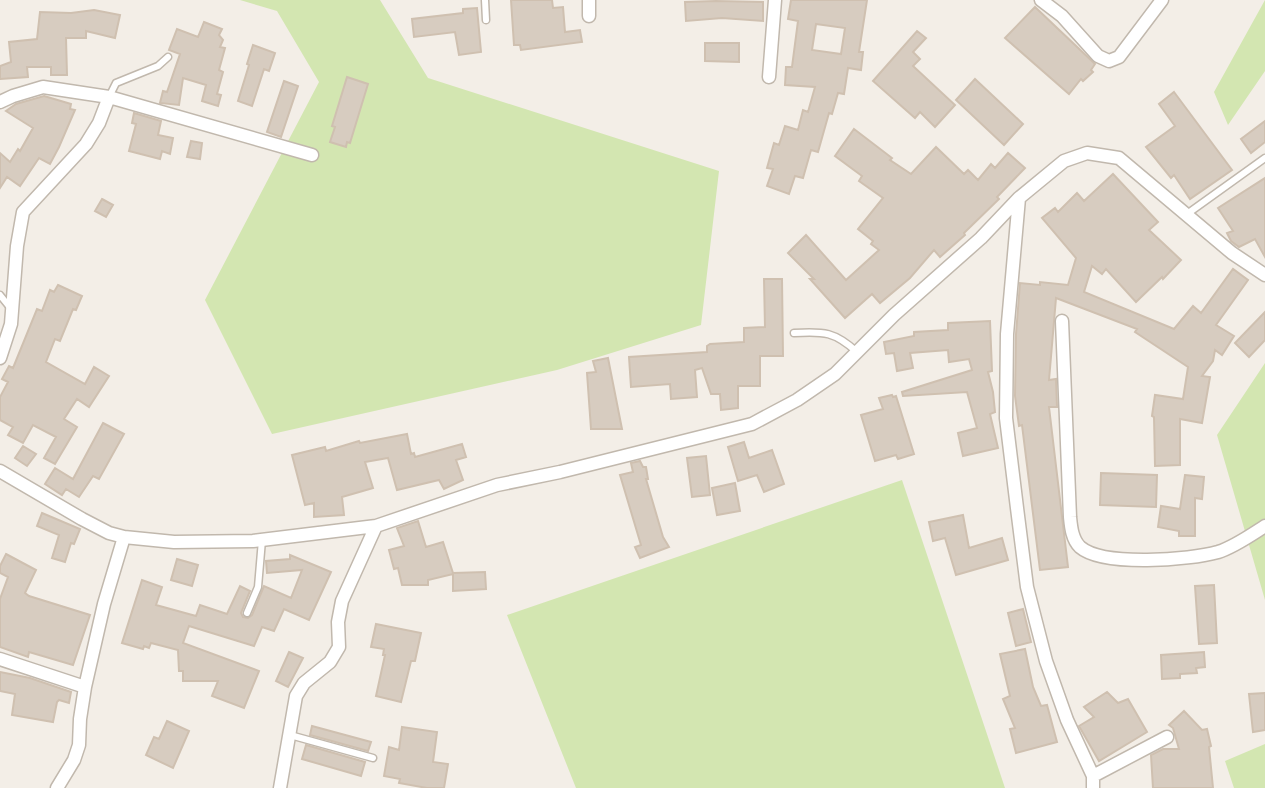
<svg xmlns="http://www.w3.org/2000/svg" width="1265" height="788" font-family="'PT Sans Narrow',sans-serif">
	<rect width="100%" height="100%" fill="#f3eee7"/>
	<path fill="#d3e6b1" d="M240 0H380L428 78 719 171 701 325 557 370 272 434 205 300 319 82 277 11Z
		M1265 0V71L1228 125 1214 92Z
		M1265 363V600L1217 435Z
		M902 480 1005 788H576L507 615Z
		M1265 744V788H1234L1225 761Z"/>
	<path fill="#d7ccc0" stroke="#cfc0b0" stroke-width="2" fill-rule="evenodd" d="M511 0H552L553 8 563 7 565 32 580 30 582 42 521 50 520 45H514Z
		M791 0H867L859 52H863L861 70 848 68 844 94 838 93 832 114 829 113 818 152 811 150 803 178 795 176 789 194 767 186 773 169 767 168 774 143 779 145 785 126 798 130 803 110 808 112 815 87 785 85 786 67H792L798 21 788 19ZM816 24 845 28 841 54 812 50Z
		M716 1 763 2V21L722 18 686 21 685 2Z
		M1035 7 1095 64 1091 70 1093 72 1083 81 1081 79 1069 94 1005 38Z
		M477 8 481 52 459 55 455 32 414 37 412 19 463 13V9Z
		M94 10 120 15 115 38 86 31V38H66L67 75H51V67H27L28 77 0 79V66L11 62 9 42 37 39 40 12 71 13Z
		M204 22 222 29 219 35 223 40 220 47 225 48 219 70 223 72 217 94 221 95 218 106 202 101 206 85 183 78 179 105 160 103 163 91 167 92 180 54 169 50 177 29 198 37Z
		M917 31 926 38 913 52 920 59 913 66 955 105 935 127 920 112 915 118 873 81Z
		M705 43H739V62L705 61Z
		M253 45 275 53 269 71 264 69 252 106 238 101 249 65 247 64Z
		M347 77 368 84 350 143 347 142 346 147 330 142 335 127 332 126Z
		M975 79 1023 124 1004 145 956 100Z
		M284 81 298 86 281 137 267 132Z
		M1174 92 1232 170 1190 199 1174 175 1171 178 1146 147 1175 126 1159 104Z
		M44 96 71 104 70 109 75 110 59 147 50 164 39 158 20 186 7 177 0 188V153L10 162 18 149 20 151 33 128 6 111 16 104Z
		M134 113 161 121 158 135 173 138 170 154 162 151 160 159 129 151 136 124 132 123Z
		M1265 121V142L1251 153 1241 139Z
		M854 129 892 158 890 160 911 174 936 147 964 174 968 170 978 180 991 164 995 168 1008 153 1025 168 997 197 999 199 964 233 965 235 940 257 934 250 910 278 880 303 872 294 845 318 810 279H814L788 253 806 235 846 280 879 250 871 244 873 241 858 229 883 198 859 181 862 176 835 156Z
		M191 141 202 143 200 159 187 157Z
		M1113 174 1158 222 1149 230 1181 260 1163 279 1162 277 1136 302 1106 269 1102 274 1092 266 1084 292 1174 329 1193 306 1201 313 1233 269 1248 280 1216 325 1234 336 1222 355 1215 350 1213 361 1202 376 1210 377 1202 423 1180 419V465L1155 466 1154 417 1152 416 1155 395 1183 399 1188 367 1135 332 1137 329 1056 298 1049 380 1056 379 1057 407H1049L1068 567 1040 570 1022 425 1019 426 1015 396 1016 334 1020 283 1040 285V282L1068 285 1076 258 1042 218 1055 208 1058 212 1077 193 1084 201Z
		M1265 178V257L1255 239 1239 247 1231 241 1227 233 1233 231 1218 208Z
		M102 199 113 205 106 217 95 211Z
		M764 279H782L783 356H760V386H738V408L721 410 720 394H711L702 368 695 370 697 397 671 399 670 384 631 387 629 357 707 352V346L710 344 744 342V328L765 327Z
		M58 285 82 296 76 310 73 309 60 341 55 339 46 362 85 384 94 367 109 376 89 407 77 399 64 419 77 427 55 464 44 458 56 437 33 425 23 443 8 435 13 427 0 420V397L8 382 2 379 9 366 13 368 37 309 42 311 50 290 54 292Z
		M1265 312V340L1249 357 1235 343Z
		M990 321 992 371 988 372 993 392 995 412 990 414 998 448 963 456 958 433 977 428 967 392 903 396 902 392 972 370 969 359 949 362 948 350 910 353 913 368 897 371 894 353 886 354 884 342 914 336V332L948 330V323Z
		M608 358 622 429H591L587 373 596 372 593 361Z
		M892 395 893 397 896 396 914 454 898 459 896 455 875 461 861 415 883 409 879 398Z
		M103 423 124 434 99 479 93 476 79 497 66 489 62 495 45 484 55 468 73 479Z
		M407 434 411 454 414 453 415 457 462 444 466 457 456 460 463 480 444 489 439 480 397 490 388 458 365 462 373 488 342 497 344 515 314 517V503L305 505 292 455 325 447 326 451 359 441 360 443Z
		M744 442 749 458 772 450 784 484 764 492 757 475 738 481 728 447Z
		M23 446 36 454 27 466 15 458Z
		M706 456 710 495 692 497 687 458Z
		M640 461 643 467H646L648 479H646L663 537 669 547 640 558 635 547 641 545 620 475 633 472 631 463Z
		M1101 473 1157 475 1156 507 1100 505Z
		M1185 475 1204 477 1202 499 1195 498V536H1179V531L1158 527 1161 506 1180 509Z
		M735 483 740 511 717 515 712 488Z
		M42 513 80 529 74 544 71 543 65 562 52 558 59 535 37 526Z
		M963 515 969 548 1002 538 1008 560 956 575 945 538 933 541 929 522Z
		M418 521 426 547 443 542 453 573 485 572 486 589 453 591V574L428 580V585H402L398 568 394 569 389 550 404 546 397 528Z
		M6 554 36 570 25 593 29 596 90 615 73 665 29 652 28 657 0 647V599L8 577 0 573V566Z
		M290 555 331 572 309 620 284 609 274 631 262 627 254 646 189 626 183 643 259 671 244 708 212 696 218 681H183V671H179L178 650 151 643 149 648 144 646 143 649 122 643 142 580 162 587 156 605 196 616 200 605 227 614 240 586 250 591 241 613 243 617 248 618 252 615 264 586 291 598 302 570 267 573 266 561 290 559Z
		M177 559 198 565 192 586 171 580Z
		M1214 585 1217 643 1199 644 1195 586Z
		M1023 609 1031 642 1016 646 1008 613Z
		M376 624 421 633 415 661H411L401 702 376 696 385 655H383L384 649 371 647Z
		M1025 649 1033 687 1041 706 1047 705 1057 742 1016 753 1010 729 1015 728 1003 699 1010 696 1000 654Z
		M289 652 303 658 288 687 276 681Z
		M1204 652 1205 667 1196 668 1197 673 1180 674V678L1162 679 1161 655Z
		M0 672 30 678 71 692 69 703 59 700 57 702 53 722 12 715 15 694 0 691Z
		M1107 692 1118 703 1128 699 1147 732 1099 761 1079 726 1094 717 1084 707Z
		M1265 693V730L1253 732 1249 694Z
		M1184 711 1202 730 1207 729 1211 746 1209 747 1213 788H1153L1151 755 1163 749H1179L1173 728 1169 725Z
		M167 721 189 731 173 768 146 755 154 737 159 739Z
		M312 726 371 742 368 751 310 735Z
		M402 727 437 732 433 762 448 764 444 788H427L399 783 400 779 384 776 389 747 399 750Z
		M306 745 365 762 361 776 302 759Z"/>
	<g fill="none" stroke-linecap="round" stroke-linejoin="round">
		<defs>
			<path id="lane" d="M485 0 486 20
				M109 97 116 83 158 66 168 57
				M1187 214 1265 158
				M0 295 12 310
				M794 333C824 331 835 332 857 352
				M247 613 258 587 262 540
				M290 735 373 758"/>
			<path id="street" d="M1041 0 1062 16 1098 56 1109 61 1119 57 1162 0
				M589 16V0
				M769 77 775 0
				M0 102 13 96 43 87 109 97 312 155
				M1019 198 1007 334 1006 418 1017 508 1027 587 1046 661 1067 720 1093 776V788
				M1062 321 1070 517C1071 527 1072 539 1080 547 1103 567 1190 560 1218 552 1234 547 1251 535 1265 526
				M0 358 11 324 17 246 23 212 86 144 99 123 109 97
				M0 471 82 519 109 533 124 537 174 542 253 541 376 526 497 485 560 472 752 424 797 400 835 374 894 315 981 238 1019 198 1064 161 1087 153 1119 158 1232 253 1265 275
				M0 659 85 687
				M1093 776 1167 737
				M57 788 74 760 79 745 80 719 85 687 104 604 124 537
				M280 788 296 696 304 683 330 662 339 647 338 622 342 601 376 526"/>
		</defs>
		<use href="#lane" stroke="#c1b8ad" stroke-width="9"/>
		<use href="#street" stroke="#c1b8ad" stroke-width="15"/>
		<use href="#lane" stroke="#fff" stroke-width="6"/>
		<use href="#street" stroke="#fff" stroke-width="12"/>
	</g>
</svg>
